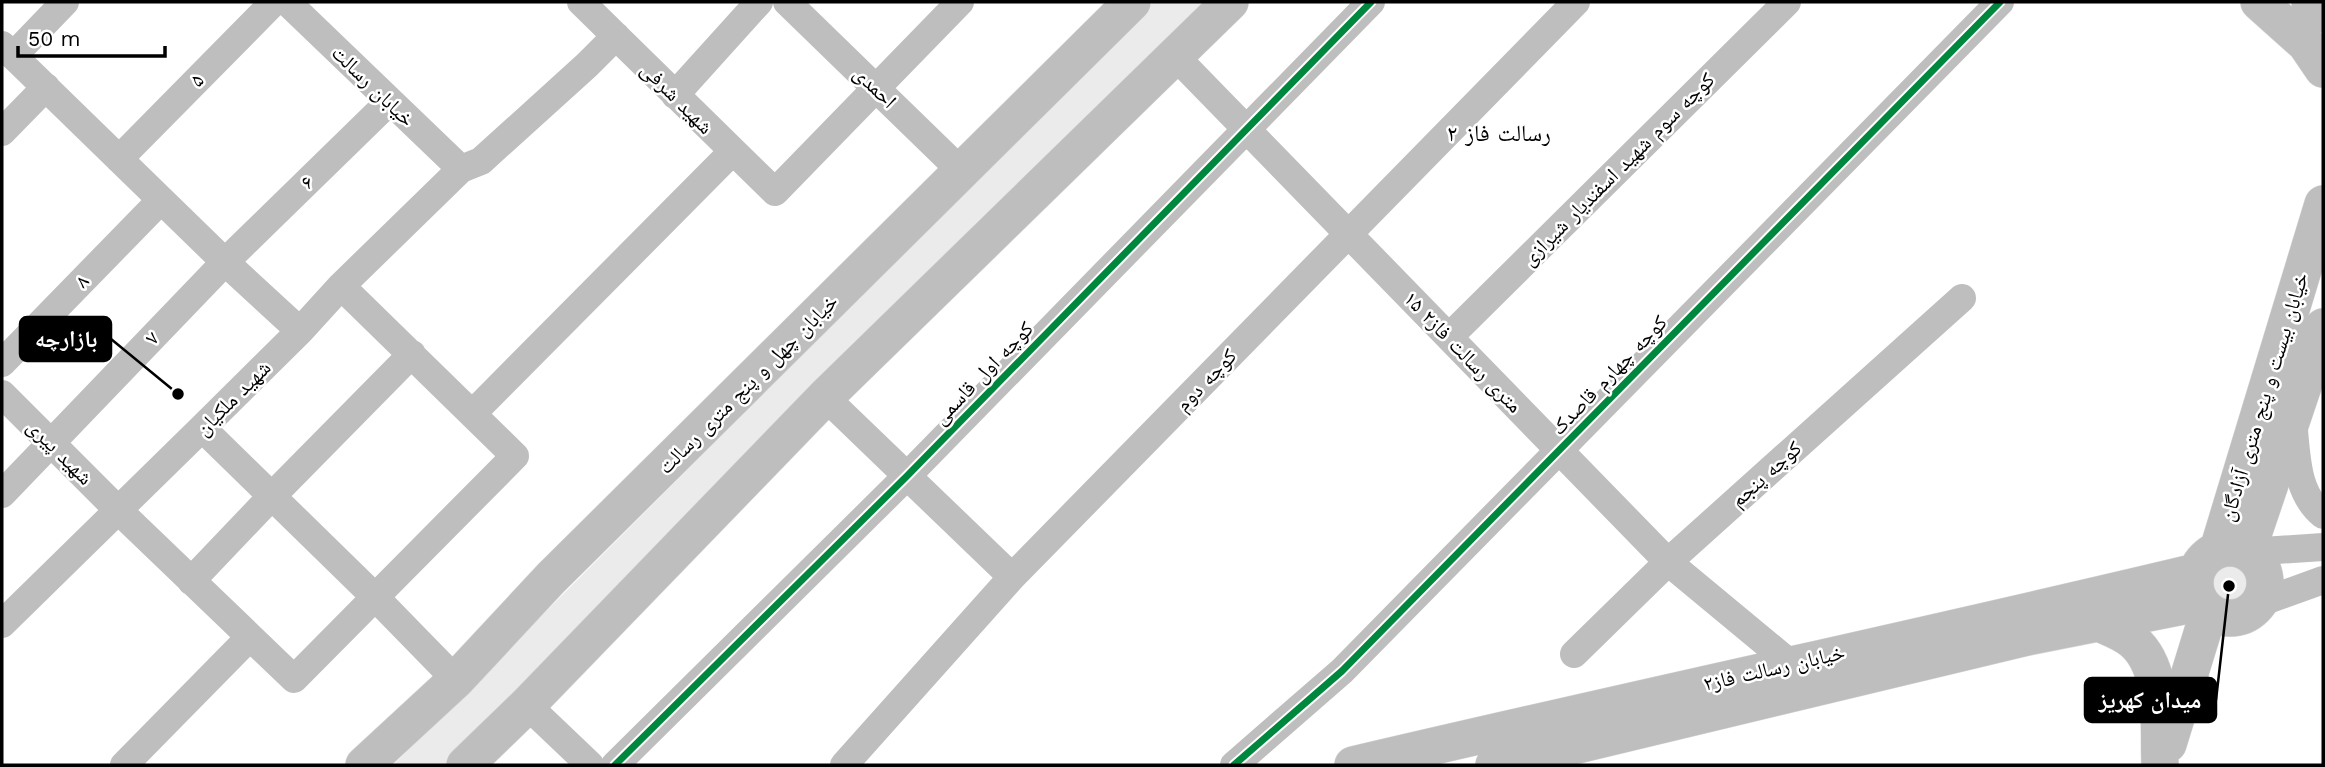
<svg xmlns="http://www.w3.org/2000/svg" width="2325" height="767" font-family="'Work Sans','Noto Naskh Arabic',sans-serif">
	<rect width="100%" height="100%" fill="#fff"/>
	<path fill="#ebebeb" d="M1153 2H1212L447 765H393Z
		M2216 555 2253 563C2257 570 2260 576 2260 584 2260 603 2238 619 2220 613 2214 611 2208 604 2203 599L2202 570Z"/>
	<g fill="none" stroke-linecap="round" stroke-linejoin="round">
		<defs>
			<path id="major" d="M2259 2 2306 44 2323 69
				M2310 2 2323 14
				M2195 583a35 35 0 1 1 70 0a35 35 0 1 1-70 0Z
				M2218 550 2323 204
				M2247 552 2323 327
				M2099 623C2110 628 2124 633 2133 641 2166 669 2158 726 2160 765
				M2168 744 2209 611
				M364 765 456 680 551 578 1132 2
				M465 765 527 705 825 397 1230 2
				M1353 765C1633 699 1916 639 2196 572
				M1494 765 2027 637 2183 606 2202 605"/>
		</defs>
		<use href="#major" stroke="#dbdbdb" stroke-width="38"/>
		<path stroke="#bebebe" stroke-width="28" d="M287 2 461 169
			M581 2 775 192 960 2
			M787 2 962 172
			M2 45 225 262 300 331
			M13 56 65 2
			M1176 57 1668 562 1791 664
			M675 95 759 2
			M2 132 46 87
			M119 159 274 2
			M1449 337 1787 2
			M2 363 161 200
			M2 394 118 510 294 679 515 456 341 286
			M825 397 1012 577
			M472 414 732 152
			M2293 421C2297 454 2295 492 2323 515
			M202 428 375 597 456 680
			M2 494 225 262 389 102
			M2247 552 2323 547
			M191 581 272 496 412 354
			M2259 603 2323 580
			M2 624 202 428 300 331 341 286 461 169 481 161 587 65 616 36
			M1574 654 1668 562 1962 298
			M527 705 590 765
			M124 765 250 637
			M615 765 907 476 1371 2
			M844 765 1012 577 1576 2
			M1234 765 1342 671 2000 2"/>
		<use href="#major" stroke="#bebebe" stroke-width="37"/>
		<defs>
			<path id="cycleway" d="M615 765 907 476 1371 2
				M1234 765 1342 671 2000 2"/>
		</defs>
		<use href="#cycleway" stroke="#fff" stroke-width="11"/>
		<use href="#cycleway" stroke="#00873e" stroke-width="7"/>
	</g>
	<g text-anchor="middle" stroke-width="5" stroke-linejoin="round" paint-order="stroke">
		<g font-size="21" fill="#000" stroke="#fff">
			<text transform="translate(197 80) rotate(-45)" y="7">۵</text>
			<text transform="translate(373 86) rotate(44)" y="7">خیابان رسالت</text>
			<text transform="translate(875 87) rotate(44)" y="7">احمدی</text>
			<text transform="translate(677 98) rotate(45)" y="7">شهید شرفی</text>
			<text transform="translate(1618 169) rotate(-45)" y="7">کوچه سوم شهید اسفندیار شیرازی</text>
			<text transform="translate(307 182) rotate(-44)" y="7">۶</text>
			<text transform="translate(82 281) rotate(-46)" y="7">۸</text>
			<text transform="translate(152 338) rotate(-46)" y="7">۷</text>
			<text transform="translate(1463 352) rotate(46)" y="7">۱۵ متری رسالت فاز۲</text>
			<text transform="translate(983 373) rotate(-46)" y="7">کوچه اول قاسمی</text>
			<text transform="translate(1609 375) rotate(-46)" y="7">کوچه چهارم قاصدک</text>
			<text transform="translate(1206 380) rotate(-46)" y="7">کوچه دوم</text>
			<text transform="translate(748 384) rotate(-45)" y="7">خیابان چهل و پنج متری رسالت</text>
			<text transform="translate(2264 397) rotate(-73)" y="7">خیابان بیست و پنج متری آزادگان</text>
			<text transform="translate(233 398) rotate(-45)" y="7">شهید ملکیان</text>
			<text transform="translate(60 452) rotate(45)" y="7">شهید پیری</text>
			<text transform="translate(1766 474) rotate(-42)" y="7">کوچه پنجم</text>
			<text transform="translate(1774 668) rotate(-13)" y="7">خیابان رسالت فاز۲</text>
		</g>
		<g font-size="23" fill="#000" stroke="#fff">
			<text x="1499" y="141">رسالت فاز ۲</text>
		</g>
	</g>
	<path fill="none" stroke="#000" stroke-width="2.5" d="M178 394L111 339M2229 586L2216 700"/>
	<g fill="#000" stroke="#fff" stroke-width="2.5">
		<circle cx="178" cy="394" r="7"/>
		<circle cx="2229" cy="586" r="7"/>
	</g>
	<g fill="#000" stroke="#000" stroke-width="2.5">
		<rect x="20" y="317" width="91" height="44" rx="7"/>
		<rect x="2085" y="678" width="131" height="44" rx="7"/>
	</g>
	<g font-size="23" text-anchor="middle" font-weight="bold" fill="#fff">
		<text x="66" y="347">بازارچه</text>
		<text x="2150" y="708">میدان کهریز</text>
	</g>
	<rect width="2325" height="767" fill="none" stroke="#000000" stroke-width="7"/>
	<path d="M18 46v10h147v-10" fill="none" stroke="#000000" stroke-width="3.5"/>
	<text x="28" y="46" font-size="21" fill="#000000" stroke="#ffffff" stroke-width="5" paint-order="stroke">50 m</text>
</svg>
